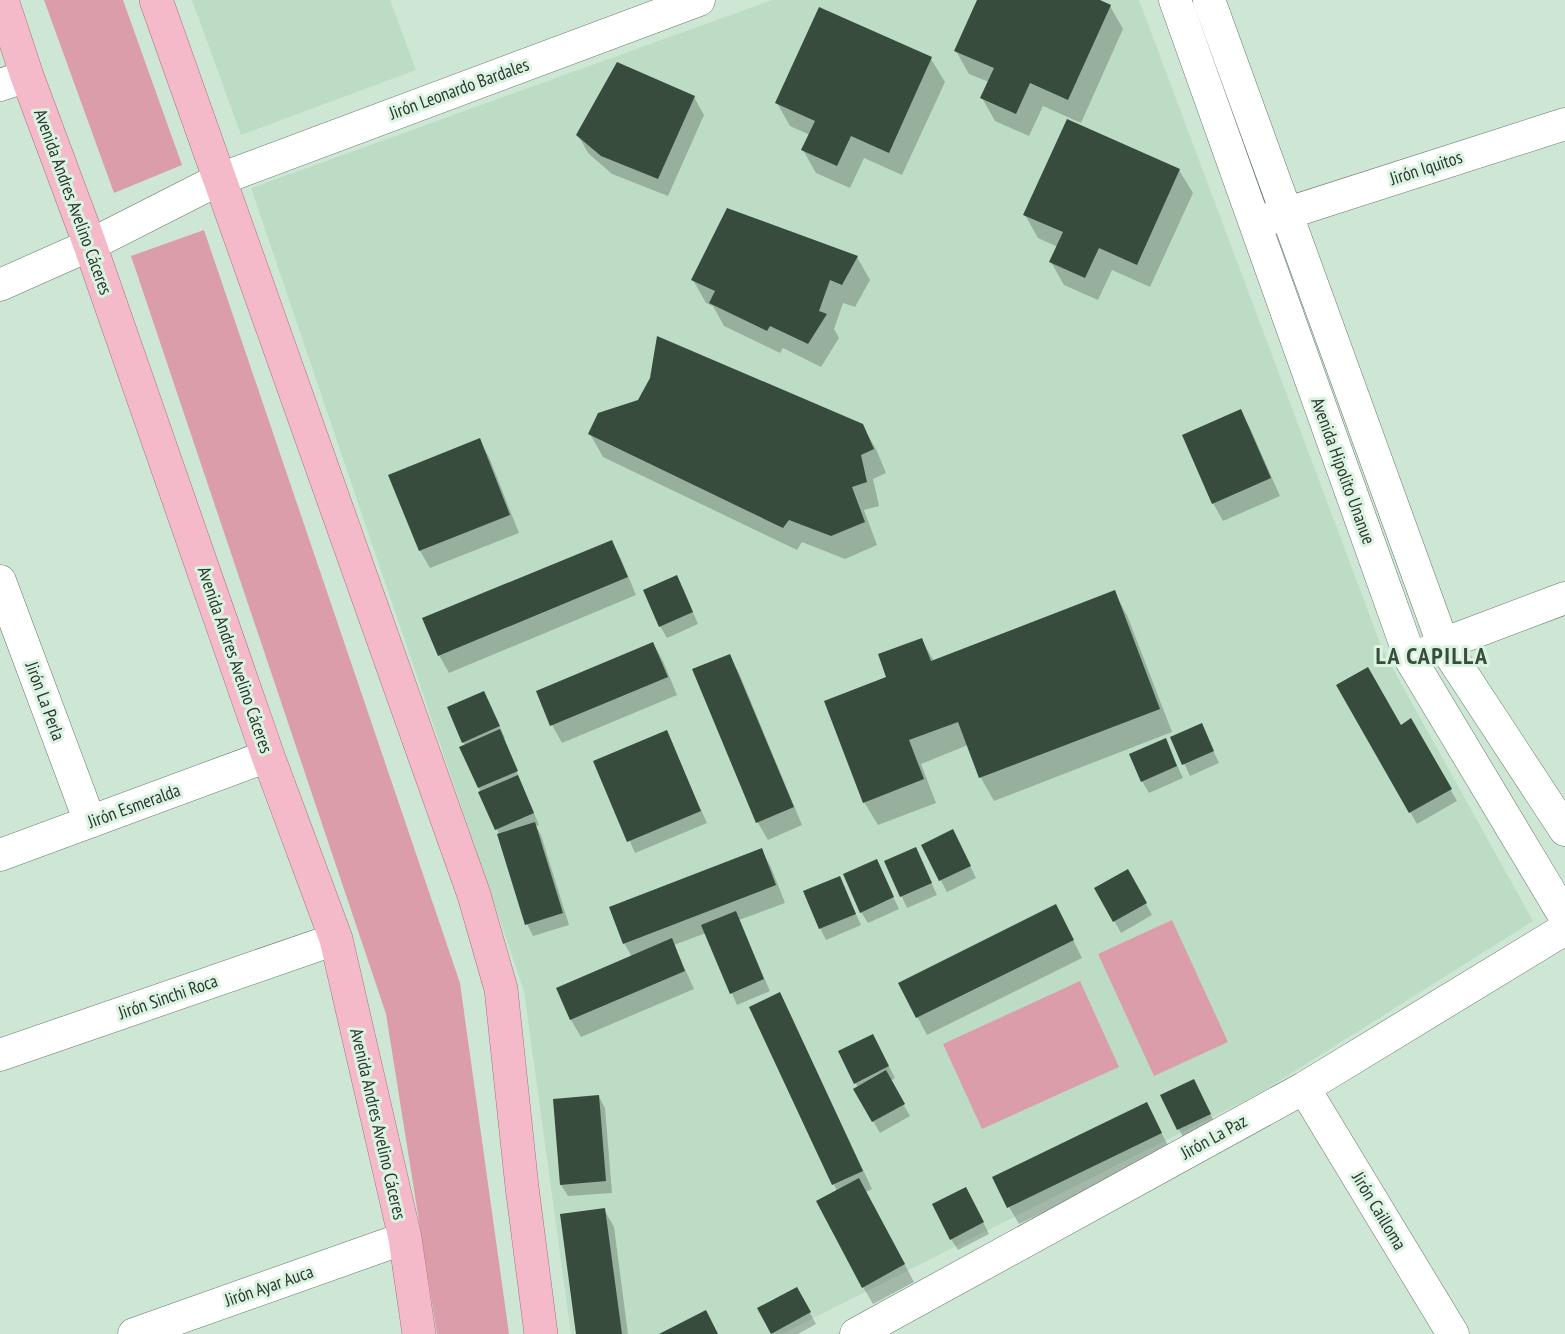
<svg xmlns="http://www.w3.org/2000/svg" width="1565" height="1334" font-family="'PT Sans Narrow',sans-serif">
	<rect width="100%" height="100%" fill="#cee7d5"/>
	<path fill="#bddcc6" d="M192 0H390L416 70 241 135Z
		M772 0H1139L1383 651 1533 921 1260 1093 782 1334H571L524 991 251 188Z"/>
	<path fill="#dc9dab" d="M44 0H123L182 165 114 193Z
		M204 230 460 983 509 1334H437L386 1014 131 256Z
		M1172 920 1228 1042 1154 1076 1098 954Z
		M1080 981 1119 1067 982 1129 943 1044Z"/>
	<path fill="#0003" d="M979 0H1097L1110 6 1123 29 1081 123 1043 106 1029 136 995 121 982 98 989 82 969 74 956 51Z
		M820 9 931 59 945 82 902 175 864 158 850 188 816 173 803 150 810 135 790 126 777 103Z
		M694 97 704 115 668 196 612 174 588 153 578 135Z
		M1179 170 1193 193 1150 287 1112 270 1098 300 1064 285 1051 262 1058 247 1038 238 1025 215Z
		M857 257 870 280 855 307 843 303 834 329 839 338 821 367 783 348 780 353 724 326 713 306 706 303 693 280Z
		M1240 410 1250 428 1280 496 1223 521 1213 503Z
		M862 425 876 449 886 473 873 479 879 506 864 510 877 545 845 559 802 542 797 550 603 457 590 434Z
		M479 440 489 457 519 533 430 568 420 551 390 475Z
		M611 541 621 559 636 595 449 673 439 655Z
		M683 588 698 624 667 638 660 626Z
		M1114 592 1127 615 1172 732 994 801 981 778 968 745 921 764 936 803 878 825 864 802 888 678 921 639 934 661Z
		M653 643 663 661 677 695 562 743 552 725Z
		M729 656 739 673 802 825 768 840 758 823 694 670Z
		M1338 686 1400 727 1411 720 1457 801 1417 824Z
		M484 693 505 738 503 739 539 825 536 826 541 835 569 925 533 936 527 924 499 834 461 748 466 746 463 742Z
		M1201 725 1219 763 1190 776 1172 738Z
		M666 732 707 823 635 853 595 762Z
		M1165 740 1183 778 1149 793 1142 781Z
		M959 843 976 878 947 892 923 846Z
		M916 849 937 895 907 908 886 862Z
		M761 850 771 867 785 903 739 920 770 991 737 1005 706 933 674 945 694 989 581 1037 571 1020 558 988 632 957 624 943Z
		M876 861 899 909 868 923 861 912Z
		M1128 871 1152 915 1121 933 1096 888Z
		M839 878 861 925 826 940 820 928Z
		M1065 924 1082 958 927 1035 900 984Z
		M779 994 789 1012 872 1189 866 1192 914 1282 873 1304 863 1287 837 1191 751 1008Z
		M879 1047 895 1078 890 1081 910 1116 880 1133 855 1090 858 1088 840 1052Z
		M1200 1092 1216 1126 1185 1141 1162 1096Z
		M599 1097 605 1108 612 1193 568 1196 561 1185Z
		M1146 1104 1171 1151 1019 1224 1009 1207Z
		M972 1200 989 1234 958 1250 951 1239Z
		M604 1209 614 1227 628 1334H577Z
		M803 1300 816 1324 798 1334H773L760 1309Z"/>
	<path fill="#384c3e" d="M977 0H1100L1111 5 1068 100 1030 83 1016 114 980 98 994 68 954 51Z
		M819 7 932 57 889 153 851 136 837 166 801 150 815 121 775 103Z
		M617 62 695 96 658 179 601 156 576 135Z
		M1067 119 1180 169 1137 265 1099 248 1085 278 1049 262 1063 232 1023 215Z
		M727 208 858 256 842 285 830 280 819 311 827 314 808 344 770 326 767 331 709 303 715 291 691 280Z
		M657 336 863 424 874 449 861 455 867 482 852 487 865 522 831 536 789 520 783 528 588 434 598 413 638 400 650 378Z
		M1241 409 1271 478 1212 504 1182 435Z
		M480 438 510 515 419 551 388 475Z
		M612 540 628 577 438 656 422 618Z
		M677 575 693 612 659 627 643 590Z
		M1115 590 1160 709 979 778 958 722 909 740 924 779 863 803 824 701 886 677 878 654 922 638 931 661Z
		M653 642 668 677 550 726 536 691Z
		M730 654 794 807 756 823 692 669Z
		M1368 667 1401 725 1411 718 1452 789 1409 813 1336 685Z
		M484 691 500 726 462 743 447 707Z
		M1202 723 1214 751 1182 765 1170 737Z
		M500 729 518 771 478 788 459 747Z
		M667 730 701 811 627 842 593 761Z
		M1166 738 1177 766 1141 782 1129 754Z
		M518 775 534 813 495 830 478 792Z
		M535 822 563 913 525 925 497 834Z
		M953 829 971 866 939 881 921 845Z
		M916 847 932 883 900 897 884 861Z
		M762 848 776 885 623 944 609 907Z
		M877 859 894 897 860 913 843 874Z
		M1128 869 1147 903 1113 922 1094 888Z
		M840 876 856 914 819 929 803 891Z
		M1056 904 1074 940 916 1018 898 983Z
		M736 911 764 979 730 994 701 925Z
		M672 938 685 971 570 1020 556 988Z
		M780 992 863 1171 832 1185 749 1007Z
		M873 1034 889 1066 854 1084 838 1051Z
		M886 1070 905 1104 872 1122 853 1089Z
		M1194 1079 1211 1114 1177 1130 1160 1095Z
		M599 1095 606 1181 560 1185 553 1099Z
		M1147 1102 1162 1133 1007 1208 992 1177Z
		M859 1178 905 1264 862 1288 816 1201Z
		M966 1187 984 1222 950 1240 932 1204Z
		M605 1208 622 1334H576L560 1214Z
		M797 1287 811 1312 771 1334 757 1308Z
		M706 1310 718 1334H659Z"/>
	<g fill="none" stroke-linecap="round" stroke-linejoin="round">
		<defs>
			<path id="minor" d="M1175 0 1411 660 1565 917
				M1209 0 1443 644 1565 830
				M0 85 27 76
				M1269 219 1565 124
				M0 285 90 245 220 179 699 0
				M0 581 90 822
				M1426 653 1443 644 1565 598
				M0 855 268 756
				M0 1055 336 939
				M1304 1088 1453 1334
				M134 1334 405 1238
				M856 1334 1304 1088 1565 929"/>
			<path id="major" d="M2 0 27 76 90 245 268 756 336 939 405 1238 419 1334
				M156 0 474 895 501 989 522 1187 541 1334"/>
		</defs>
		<use href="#minor" stroke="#627868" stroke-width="33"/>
		<use href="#major" stroke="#aa6e7c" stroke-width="34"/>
		<use href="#minor" stroke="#fff" stroke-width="32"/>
		<use href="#major" stroke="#f5bac9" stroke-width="33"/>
	</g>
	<g text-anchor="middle" stroke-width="6" stroke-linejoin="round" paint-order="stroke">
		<g font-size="18" fill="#2d362f" stroke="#dbf4e2">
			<text transform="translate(459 89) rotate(-20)" y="6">Jirón Leonardo Bardales</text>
			<text transform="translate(1426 168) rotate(-18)" y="6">Jirón Iquitos</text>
			<text transform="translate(73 202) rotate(70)" y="6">Avenida Andres Avelino Cáceres</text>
			<text transform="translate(1343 471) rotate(70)" y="6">Avenida Hipolito Unanue</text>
			<text transform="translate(235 660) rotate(71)" y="6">Avenida Andres Avelino Cáceres</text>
			<text transform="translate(45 701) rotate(70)" y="6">Jirón La Perla</text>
			<text transform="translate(134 806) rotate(-20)" y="6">Jirón Esmeralda</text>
			<text transform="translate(168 997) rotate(-19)" y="6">Jirón Sinchi Roca</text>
			<text transform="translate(378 1124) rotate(77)" y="6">Avenida Andres Avelino Cáceres</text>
			<text transform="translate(1214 1137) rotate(-29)" y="6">Jirón La Paz</text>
			<text transform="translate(1379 1211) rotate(59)" y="6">Jirón Cailloma</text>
			<text transform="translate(269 1286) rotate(-19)" y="6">Jirón Ayar Auca</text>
		</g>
		<g font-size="24" font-weight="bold" letter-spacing="1.5" fill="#384d3e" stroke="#dbf4e2">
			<text x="1432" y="664">LA CAPILLA</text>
		</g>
	</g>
</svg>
